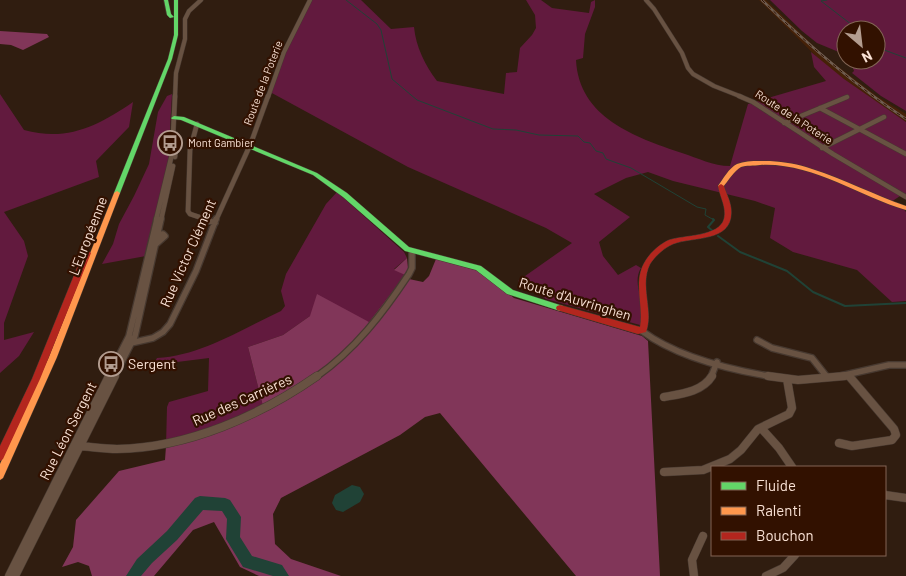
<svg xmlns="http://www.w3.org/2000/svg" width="906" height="576" font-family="Barlow,sans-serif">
	<rect width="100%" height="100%" fill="#301d10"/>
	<path fill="#452107" d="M759 0H766L823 55 878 97 906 114V122L868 97 825 65Z"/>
	<path fill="#621a3e" d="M308 0H361L391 29 414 27C416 47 425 65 437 81L504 94 506 73 517 72 520 48 532 35 536 28 535 15 526 0H541L552 8 589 13 591 2 595 0V7L585 34 583 58 576 60C579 118 635 137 682 153 698 158 713 166 730 166L748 104 826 81 814 67 811 52 844 79 906 122V196L903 194 888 204 903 208 906 212V301L892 302 857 270 793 252 770 238 775 208 755 201 673 181 648 172 626 178 594 194 630 217 599 242 603 256 618 275 636 265 641 268C630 286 650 307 640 325L546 299 518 281 572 243 546 228 408 167 270 92 284 52Z
		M770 0H906V111L881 96 852 73 854 71 850 60H876V30H846V55L817 43 802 31Z
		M0 94 24 130C67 142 98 126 133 102L129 127 96 161 99 177 4 212 24 241 28 256 4 323V340L34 332 19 356 0 373Z
		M172 94 169 147 171 148 146 256 102 264 113 244 119 224 134 196 149 164 158 112 167 96Z
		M337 192 404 252 407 258 394 269 405 275 369 322 310 316 283 335 248 347 264 410 166 446 167 407 169 402 208 391 209 358 153 365 157 358C201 356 242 329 281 311L285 306 281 291 286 274 326 204Z"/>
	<path fill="#813659" d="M0 31 47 34 49 37 23 50 11 45 0 44Z
		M407 258 409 279 423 282 429 276 436 259 479 271 514 298 642 336 648 341 660 576H576L440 413 425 417 400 435 281 498 273 514 275 544 291 559 341 576H259L240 567 214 522 193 530 154 576H92L89 566 78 562 62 567 73 547 76 520 119 471 165 460 166 446 264 410 248 347 283 335 310 316 317 294 369 322 405 275 394 270Z"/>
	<path fill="#204236" d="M352 485 360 487 364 494 360 502 343 512 336 510 332 503 335 495Z"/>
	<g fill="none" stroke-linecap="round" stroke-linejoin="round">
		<path stroke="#204236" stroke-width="1" d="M346 0 377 24 381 30 392 79 417 100 493 129 516 130 539 135 578 136 584 142 590 143 596 151 603 153 606 159 631 168 697 207 706 209 705 215 714 220
			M827 0 821 1 852 25 844 30 846 32
			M876 47 906 58"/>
		<path stroke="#204236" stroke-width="2" d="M713 219 714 220 708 227 714 232
			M718 236 740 252 787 271 813 292 845 306 906 303"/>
		<path fill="#204236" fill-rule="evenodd" d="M200 496 225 498 230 500 241 517 240 537 252 556 282 565 289 576H273L243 567 226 539 227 519 222 511 203 510 177 540 152 563 141 576H126L137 559 167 531 195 498Z"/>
		<defs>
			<path id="street-far3" d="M646 0 654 9 682 53 688 68 693 74 714 86 742 97
				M175 97 176 73 185 39V19L189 11 201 0
				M268 97 284 52 310 0"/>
			<path id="street-far2" d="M739 96 753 102 833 154 906 197
				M820 108 906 154
				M784 123 847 97
				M197 124 190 150 188 211 190 214 208 220
				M822 148 884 117
				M175 157 176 134
				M156 220 172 154 175 96
				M161 220 173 166
				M216 220 251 143 268 96"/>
			<path id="street-far1" d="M205 219 215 223
				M156 236 163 234 165 236 156 244
				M642 331C678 358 731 370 774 377
				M757 340 772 348 812 358 827 377
				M131 343 153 338 163 332 170 324 196 271 216 219
				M848 375 850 377
				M108 377 129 336 157 219
				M114 377 135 336 161 219
				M316 377C355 350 383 313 409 274L412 268V252
				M711 377 717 362
				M836 377 889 365H906"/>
			<path id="street" d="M768 376 798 380 845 376
				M664 397C681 394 702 392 712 376
				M761 428 779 448 792 467
				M839 443 852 446 892 440 896 435 894 429 849 376
				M79 446C92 447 105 449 117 449 188 448 261 415 317 376
				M664 472 703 470 730 459 741 450 758 429 789 414 792 408 787 379
				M885 495 906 498
				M9 576 109 376
				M15 576 115 376
				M694 576 692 560 703 536
				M766 576 783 568 795 555"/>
			<path id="fast" d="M164 0H168L171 14 174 17V0H178V35L172 59 120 193 117 195 114 193 168 59 174 35V17L170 18 167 15Z
				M174 116 184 117 317 173 347 193 409 247 481 266 513 290 563 306 564 308 563 310 560 311 507 294 476 270 405 251 343 197 313 175 181 120 172 119 171 118Z"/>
			<path id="slow" d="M770 161C785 162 798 164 812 169 844 179 874 195 906 206V210C858 196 812 162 760 165 754 166 746 165 741 167 734 171 728 181 723 187H719L718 186C723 179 729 168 737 164 747 160 760 161 770 161Z
				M117 191 120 193 57 357 3 478 0 480V464L49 357 114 193Z"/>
			<path id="jam" d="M721 184 724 186C726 193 730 200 731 208 735 243 694 236 673 244 664 248 655 256 650 264 639 286 654 310 646 332L638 334 557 310 556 308 557 306 560 305 640 327C644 304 632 281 646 260 651 252 660 244 669 240 683 235 719 237 724 219 727 208 720 197 718 186Z
				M87 250 91 253 40 379 3 459 0 461V446L32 379 83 253Z"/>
		</defs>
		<use href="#street-far3" stroke="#473930" stroke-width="5"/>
		<use href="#street-far2" stroke="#473930" stroke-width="5.5"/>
		<use href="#street-far1" stroke="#473930" stroke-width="8"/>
		<use href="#street" stroke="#473930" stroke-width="9"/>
		<use href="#fast" stroke="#473930" stroke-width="1"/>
		<use href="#slow" stroke="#473930" stroke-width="1"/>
		<use href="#jam" stroke="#473930" stroke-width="1"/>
		<use href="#street-far3" stroke="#685242" stroke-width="4"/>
		<use href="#street-far2" stroke="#685242" stroke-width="4.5"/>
		<use href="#street-far1" stroke="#685242" stroke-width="5.5"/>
		<use href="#street" stroke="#685242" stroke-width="8"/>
		<use href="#fast" fill="#63d668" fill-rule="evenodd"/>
		<use href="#slow" fill="#ff974d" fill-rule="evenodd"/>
		<use href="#jam" fill="#b3261e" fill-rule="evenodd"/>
		<defs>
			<path id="rail" d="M762 0C807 44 853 84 906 119"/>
		</defs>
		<use href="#rail" stroke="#6f5d51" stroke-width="2.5"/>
		<use href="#rail" stroke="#321100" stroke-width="1" stroke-dasharray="4" stroke-linecap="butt"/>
	</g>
	<defs>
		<symbol id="bus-ring" viewBox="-11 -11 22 22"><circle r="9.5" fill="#321100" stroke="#b39d90" stroke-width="1.5"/><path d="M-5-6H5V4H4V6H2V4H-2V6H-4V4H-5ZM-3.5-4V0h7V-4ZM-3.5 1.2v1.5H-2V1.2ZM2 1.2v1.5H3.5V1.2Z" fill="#b39d90"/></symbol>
	</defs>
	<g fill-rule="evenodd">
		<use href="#bus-ring" x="156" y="129" width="28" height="28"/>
		<use href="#bus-ring" x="97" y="350" width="28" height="28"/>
	</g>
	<g text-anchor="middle" stroke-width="4.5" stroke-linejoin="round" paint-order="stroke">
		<g font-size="11" fill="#fae2d5" stroke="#321100">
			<text transform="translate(263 83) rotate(-69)" y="4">Route de la Poterie</text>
			<text transform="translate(794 117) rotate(33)" y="4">Route de la Poterie</text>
		</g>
		<g font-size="11" fill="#fae2d5" stroke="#321100" text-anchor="start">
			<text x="188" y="147">Mont Gambier</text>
		</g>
		<g font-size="14" fill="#fae2d5" stroke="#321100">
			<text transform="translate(88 236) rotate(-69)" y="5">L'Européenne</text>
			<text transform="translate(188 253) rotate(-66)" y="5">Rue Victor Clément</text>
			<text transform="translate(575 299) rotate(17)" y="5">Route d'Auvringhen</text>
			<text transform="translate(242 400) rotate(-24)" y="5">Rue des Carrières</text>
			<text transform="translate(68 431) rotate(-63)" y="5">Rue Léon Sergent</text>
		</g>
		<g font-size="14" fill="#fae2d5" stroke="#321100" text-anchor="start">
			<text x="128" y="369">Sergent</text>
		</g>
	</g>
	<rect x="711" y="466" width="175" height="90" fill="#321100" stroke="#826555"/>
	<rect x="721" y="482" width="25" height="8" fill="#63d668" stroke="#826555"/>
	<text x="756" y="491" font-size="15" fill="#fae2d5">Fluide</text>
	<rect x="721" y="507" width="25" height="8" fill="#ff974d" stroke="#826555"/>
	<text x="756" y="516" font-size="15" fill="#fae2d5">Ralenti</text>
	<rect x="721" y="532" width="25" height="8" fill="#b3261e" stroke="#826555"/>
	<text x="756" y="541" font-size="15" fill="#fae2d5">Bouchon</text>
	<g transform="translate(861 45) rotate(152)"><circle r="24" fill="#321100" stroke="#826555"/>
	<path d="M0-4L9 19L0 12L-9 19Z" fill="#b39d90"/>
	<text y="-8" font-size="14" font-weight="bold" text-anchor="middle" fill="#fae2d5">N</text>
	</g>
</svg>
